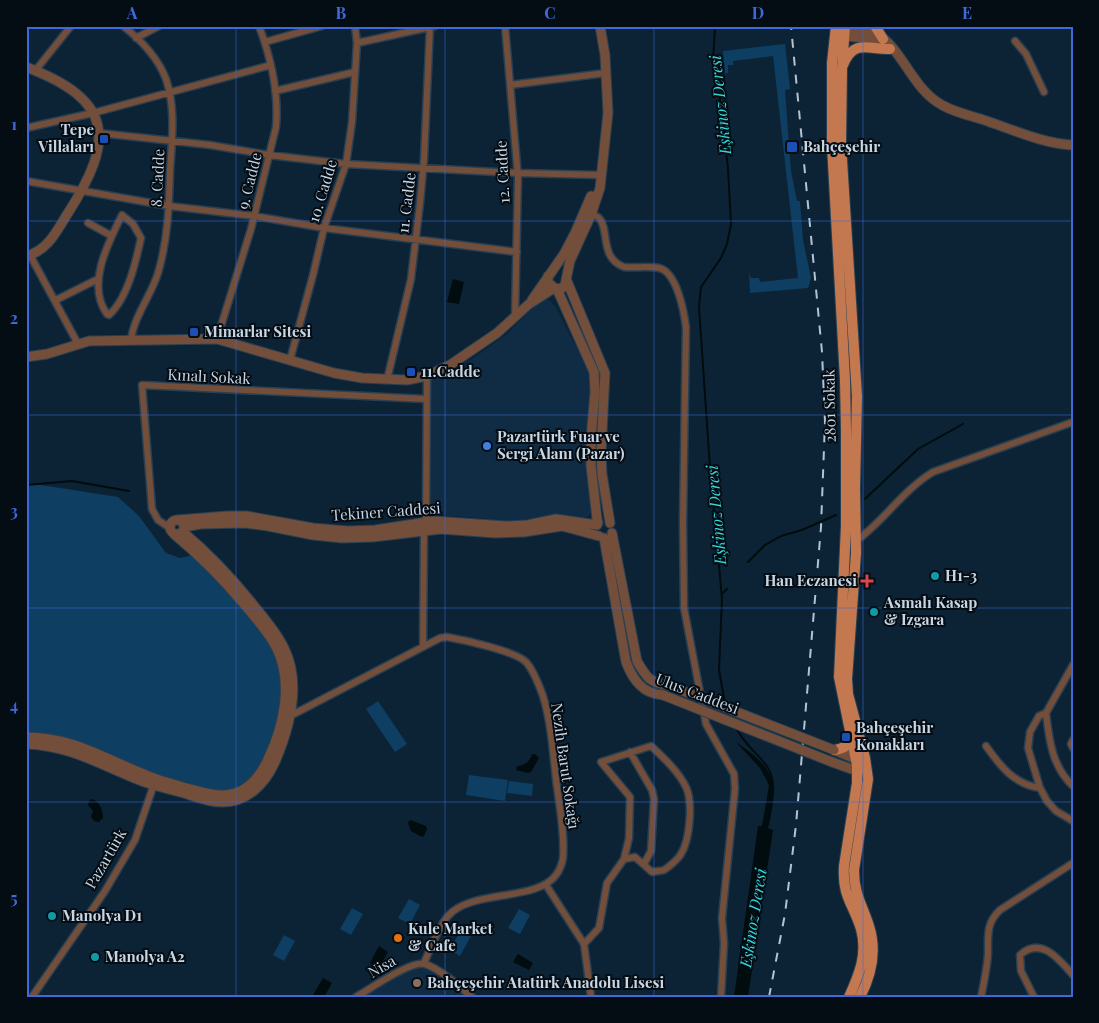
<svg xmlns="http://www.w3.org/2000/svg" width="1099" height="1023" font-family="'Playfair Display',serif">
	<rect width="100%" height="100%" fill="#0c2336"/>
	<path fill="#0f2c44" d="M545 299 549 300 555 306 591 375 592 509 591 513 588 517 581 519 553 516 526 519 517 522H492L489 519 429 514V381L468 362 507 334 536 304Z
		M424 963 472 997H356L412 964Z"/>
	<path fill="#0e3e62" d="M785 44 790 89 785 90 791 171 797 201H800L803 240 811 278 808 288 750 293 749 272 751 278H759L760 282 798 278 773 56 733 61V65H728V73H725L723 51Z
		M35 484 118 497 139 516 166 553 180 558 202 553 276 638 288 695 260 777 229 793 195 787 26 741V486Z
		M378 701 407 744 395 752 366 709Z
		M469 775 508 780 505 801 466 795Z
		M509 781 533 784 532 796 507 793Z
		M409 899 420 905 410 924 398 918Z
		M352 908 363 914 351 935 340 929Z
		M519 909 530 915 520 934 508 928Z
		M461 929 472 934 460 956 450 950Z
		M284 935 295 941 284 961 273 955Z"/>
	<path fill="#000c0d" d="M453 279 464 282 459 304 447 302Z
		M736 742C750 752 771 766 773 785 774 799 769 814 768 828L773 830 748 997H734L758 826H762L769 786 767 781 760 768Z
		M532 754H535L539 758 531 772 528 773 516 770 517 766C525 765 530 762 532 754Z
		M92 799C100 802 103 810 103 818L99 822 94 821 91 817 93 811 88 805 89 801Z
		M410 820 426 826 427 829 424 836 422 837 411 831 408 823Z
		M379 946 388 952 379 968 370 963Z
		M518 954 533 963 529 970 513 962Z
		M323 978 332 983 324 997H317L313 995Z"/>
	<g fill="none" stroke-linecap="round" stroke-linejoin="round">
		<path stroke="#000c0d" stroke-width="2" d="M715 26 713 62 715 71 720 81V104L728 168 731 224 727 244 721 258 701 287 699 307 709 454 722 599 719 670 725 703
			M26 485 72 481 129 491
			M865 499 918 449 963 424
			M748 562 765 545 781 536 802 530 836 515
			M722 594 727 589
			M735 726C743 743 755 751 766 765 779 781 771 807 768 825"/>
		<defs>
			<path id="minor" d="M123 26C141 40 158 58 166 79 176 108 172 141 170 171 169 205 168 240 158 273 151 296 134 316 131 340
				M505 26 518 177 515 317
				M136 38 159 26
				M1015 41 1026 54 1044 92
				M265 42 322 26
				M357 43 435 26
				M35 71 71 26
				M510 85 606 73
				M275 91 355 72
				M26 128 93 113 271 65
				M99 133 210 145 269 155 346 164 517 173 601 175
				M26 181 169 206 254 216 324 228 517 252
				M588 214C592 215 596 215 599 218 610 229 599 258 624 267 635 268 649 266 659 268 677 272 684 312 686 327L683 522 684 608 706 724 734 774 735 789 722 918 724 943 721 997
				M122 215 133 224 141 238C136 261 128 298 109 315L107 314C86 285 108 243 122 215Z
				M88 223 112 236
				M30 255 78 344
				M56 300 98 279
				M217 339 251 229 276 127C279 93 271 58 259 26
				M290 360 313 275 324 228 346 164 352 122 357 43 355 26
				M387 380 411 279 420 203 424 159 430 26
				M426 522 427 376
				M170 528 158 520 152 509 142 385 426 399
				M856 541C884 521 903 490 933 472L1073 422
				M423 647 424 530
				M1073 665 1046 713 1039 716 1030 732 1028 748 1040 788 1047 801 1056 811 1073 821
				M1046 713C1049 739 1052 767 1073 786
				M290 716 440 638 447 637C464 640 515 651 526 662 534 671 539 685 543 696 551 722 553 752 556 779 559 804 565 832 563 858 562 864 559 871 556 875 536 902 471 889 448 916 437 929 431 948 424 963
				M1073 740 1071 744 1073 748
				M986 746C1001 767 1014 784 1040 788
				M630 752 652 790 654 799 651 851 644 864
				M546 885 584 944 599 928 607 883 624 859 635 857 652 872C656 871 661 871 664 870 669 867 678 859 681 854 690 840 693 802 686 787 678 771 664 758 651 746L601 762 630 797 629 838 624 859
				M584 944 591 997
				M32 997 105 891 135 840 154 784
				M356 997C370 989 411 960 425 964 439 968 460 987 472 997
				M981 997C984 983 987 968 988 954 988 936 986 923 1000 910L1073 863
				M1034 997 1021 971 1020 955C1041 936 1059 959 1073 975"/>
			<path id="tertiary" d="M845 30C854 29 866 27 875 32 903 49 912 89 942 105 954 112 968 115 981 119 1009 128 1043 144 1073 145
				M844 36 867 38 885 46
				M26 67C114 100 115 140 68 213 57 230 48 251 26 256
				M548 276V282L554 288 561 289 565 285 570 261 591 215 600 188 608 113 605 55 600 26
				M567 281 605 373 601 453 602 474 610 523
				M557 289 594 372 595 392 591 438V466L597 519 598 523
				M532 300 564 254 576 231 591 196
				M26 357 47 354 89 341 217 339 334 373 362 378 407 380 427 376 450 365 497 333 529 304 554 288
				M177 520 227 516H247L313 528 348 531 375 530 434 521 506 526 527 525 556 519 597 525
				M170 527a7 7 0 1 1 14 0a7 7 0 1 1-14 0Z
				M184 527 201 524 244 523 268 526 313 535 342 538 373 537 441 529 495 533 524 532 562 526 599 536
				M612 533 637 661C646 677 650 683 668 685
				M604 538 626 662C633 680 643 694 663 695
				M26 737C72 737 103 758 144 774 157 780 170 783 183 787 195 790 208 795 220 795 244 796 259 779 268 759 284 726 293 683 277 649 269 632 255 618 243 603 222 578 199 555 174 534
				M26 744C70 746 95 762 134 778 150 785 167 789 184 793 196 797 208 802 221 802 247 803 265 784 275 762 290 727 302 684 284 648 276 631 263 617 251 602 230 576 208 553 183 532
				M834 750 856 759
				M832 762 857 771"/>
			<path id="primary" d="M836 26 832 63V145L845 380 846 430V526L839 677 857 765V783L844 866C842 897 853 903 861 929 868 954 859 975 849 997
				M845 26 842 68 841 144 857 396 855 488 856 553 847 679 848 694 865 758 868 779 854 870C854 895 862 904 869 926 877 951 872 974 860 997
				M875 26 883 39
				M843 65C854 38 869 50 890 49
				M834 750C843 749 849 746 852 738"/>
		</defs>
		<use href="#minor" stroke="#2a4052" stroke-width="9"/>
		<use href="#tertiary" stroke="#2a4052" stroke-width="11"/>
		<use href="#primary" stroke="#2a4052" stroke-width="12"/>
		<use href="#minor" stroke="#724e3b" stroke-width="6"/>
		<use href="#tertiary" stroke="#724e3b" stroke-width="9"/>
		<use href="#primary" stroke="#c37850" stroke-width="10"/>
		<path stroke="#b4c3d1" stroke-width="2" stroke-dasharray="9 9" stroke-linecap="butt" d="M769 997 785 914 796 825 821 527 825 422 822 352 791 26"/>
		<defs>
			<path id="tertiary-bridge" d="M668 685 834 750
				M663 695 832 762"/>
		</defs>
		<use href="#tertiary-bridge" stroke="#2a4052" stroke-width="11" stroke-linecap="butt"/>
		<use href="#tertiary-bridge" stroke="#724e3b" stroke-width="9"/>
	</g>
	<path fill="none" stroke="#3f69da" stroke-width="1" stroke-opacity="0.55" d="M236 26V997M445 26V997M654 26V997M863 26V997M26 221H1073M26 415H1073M26 608H1073M26 802H1073"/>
	<g fill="#1a4fb4" stroke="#040c14" stroke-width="2">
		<rect x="99" y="134" width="10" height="10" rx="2.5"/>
		<rect x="786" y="141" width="12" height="12" rx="2.5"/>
		<rect x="189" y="327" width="10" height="10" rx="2.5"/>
		<rect x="406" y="367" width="10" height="10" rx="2.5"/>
		<rect x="841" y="732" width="10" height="10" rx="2.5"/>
	</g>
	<circle fill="#3f7fe0" stroke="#040c14" stroke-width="2" cx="487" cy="446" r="5"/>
	<g fill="#0f9aa8" stroke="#040c14" stroke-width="2">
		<circle cx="935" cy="576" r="5"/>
		<circle cx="874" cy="612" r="5"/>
		<circle cx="52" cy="916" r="5"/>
		<circle cx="95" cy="957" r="5"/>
	</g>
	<path fill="#e0444e" stroke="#040c14" stroke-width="2" d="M864.5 573.5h5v5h5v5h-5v5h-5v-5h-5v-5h5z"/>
	<circle fill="#e8710a" stroke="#040c14" stroke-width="2" cx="398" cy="938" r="5"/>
	<circle fill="#8d6e63" stroke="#040c14" stroke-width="2" cx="417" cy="983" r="5"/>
	<g text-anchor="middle" stroke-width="4" stroke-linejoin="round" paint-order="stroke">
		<g font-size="15" font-weight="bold" fill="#c8d6e3" stroke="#040c14" text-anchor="start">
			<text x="94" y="135" text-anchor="end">Tepe<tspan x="94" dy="17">Villaları</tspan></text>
			<text x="803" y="152">Bahçeşehir</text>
			<text x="204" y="337">Mimarlar Sitesi</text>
			<text x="421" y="377">11.Cadde</text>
			<text x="497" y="442">Pazartürk Fuar ve<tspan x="497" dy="17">Sergi Alanı (Pazar)</tspan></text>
			<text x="945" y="581">H1-3</text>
			<text x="857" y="586" text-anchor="end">Han Eczanesi</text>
			<text x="884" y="608">Asmalı Kasap<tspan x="884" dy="17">&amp; Izgara</tspan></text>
			<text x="856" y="733">Bahçeşehir<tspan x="856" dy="17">Konakları</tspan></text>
			<text x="62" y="921">Manolya D1</text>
			<text x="408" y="934">Kule Market<tspan x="408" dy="17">&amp; Cafe</tspan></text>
			<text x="105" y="962">Manolya A2</text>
			<text x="427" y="988">Bahçeşehir Atatürk Anadolu Lisesi</text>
		</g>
		<g font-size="15" fill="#c8d6e3" stroke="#040c14">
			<text transform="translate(503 172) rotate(-93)" y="5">12. Cadde</text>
			<text transform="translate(158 178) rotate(-87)" y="5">8. Cadde</text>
			<text transform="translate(250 181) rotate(-76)" y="5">9. Cadde</text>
			<text transform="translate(323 191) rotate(-73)" y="5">10. Cadde</text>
			<text transform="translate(407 203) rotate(-83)" y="5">11. Cadde</text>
			<text transform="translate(209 377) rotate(3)" y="5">Kınalı Sokak</text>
			<text transform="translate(830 406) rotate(-91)" y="5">2801 Sokak</text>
			<text transform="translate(386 512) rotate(-4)" y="5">Tekiner Caddesi</text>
			<text transform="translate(697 694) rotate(21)" y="5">Ulus Caddesi</text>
			<text transform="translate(565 766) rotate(82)" y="5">Nezih Barut Sokağı</text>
			<text transform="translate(106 859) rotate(-60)" y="5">Pazartürk</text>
			<text transform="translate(382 967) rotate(-30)" y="5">Nisa</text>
		</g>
		<g font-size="16" font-style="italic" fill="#34d7dc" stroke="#040c14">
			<text transform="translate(720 105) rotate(-96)" y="6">Eşkinoz Deresi</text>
			<text transform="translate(716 515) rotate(-95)" y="6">Eşkinoz Deresi</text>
			<text transform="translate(753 918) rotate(-81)" y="6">Eşkinoz Deresi</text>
		</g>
	</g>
	<rect width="1099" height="1023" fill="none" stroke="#040c14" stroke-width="55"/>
	<rect x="28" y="28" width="1044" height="968" fill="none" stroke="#3f69da" stroke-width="2"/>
	<g font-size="16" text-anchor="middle" font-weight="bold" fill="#3f69da">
		<text x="132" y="19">A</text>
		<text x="341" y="19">B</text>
		<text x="550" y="19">C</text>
		<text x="758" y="19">D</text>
		<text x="967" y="19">E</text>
		<text x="14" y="130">1</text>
		<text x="14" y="324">2</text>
		<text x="14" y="517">3</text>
		<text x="14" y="711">4</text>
		<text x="14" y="904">5</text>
	</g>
</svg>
